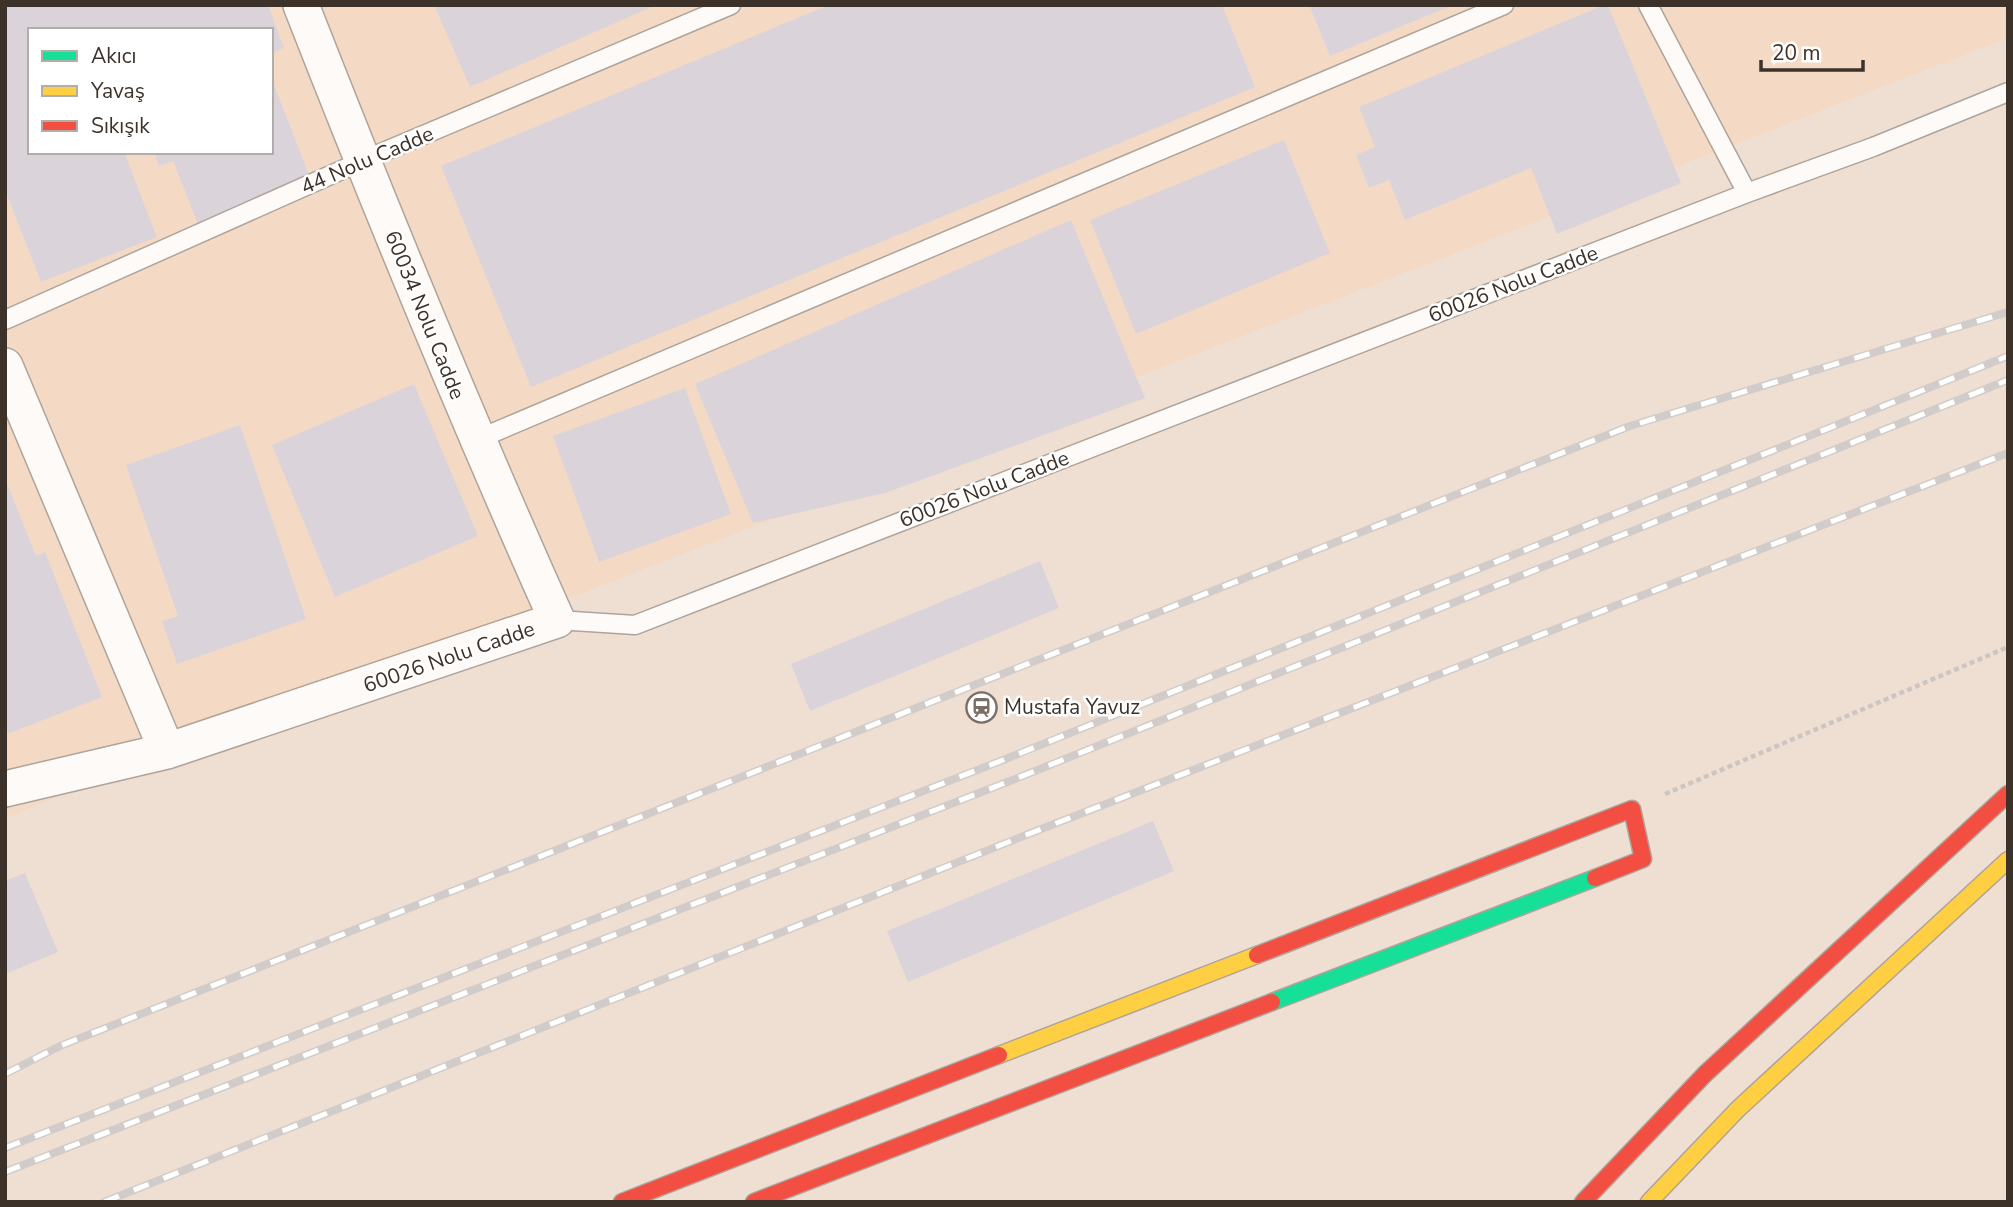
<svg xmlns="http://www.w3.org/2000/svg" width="2013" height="1207" font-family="'Nunito Sans',sans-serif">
	<rect width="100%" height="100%" fill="#efdfd3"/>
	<path fill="#f4dac5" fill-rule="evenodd" d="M5 5H2008V38L5 818ZM30 30H271V152H30Z"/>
	<path fill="#dbd3da" d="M5 5H268L284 48 271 53V30H30V152H124L157 237 41 282 5 190Z
		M434 5H656L470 87Z
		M829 5H1222L1255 87 531 387 441 166Z
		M1309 5H1453L1330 56Z
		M1604 5H1608L1681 183 1557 234 1531 168 1405 220 1389 180 1369 188 1356 155 1375 147 1359 107Z
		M271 77 311 180 198 224 173 161 159 166 154 152H271Z
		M1284 140 1330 253 1136 334 1090 220Z
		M1071 220 1145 398 885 493 753 523 695 384Z
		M414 384 478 536 335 597 272 445Z
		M685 388 731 514 599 562 553 436Z
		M240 425 306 619 177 664 162 621 178 616 126 465Z
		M5 478 36 556 45 552 102 697 5 735Z
		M1040 561 1059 608 810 711 791 664Z
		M1153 821 1174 871 908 982 887 931Z
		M25 873 58 952 5 974V881Z"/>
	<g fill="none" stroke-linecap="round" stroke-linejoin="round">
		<defs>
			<path id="lane" d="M1648 5 1747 193
				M5 320 362 161 731 5
				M476 440 1504 5
				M557 620 635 625 1747 193 1873 147 2008 92"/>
			<path id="street" d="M5 366 167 751
				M5 789 167 751 557 620C466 417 382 212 301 5"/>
			<path id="fast" d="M1272 1002 1595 878"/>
			<path id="slow" d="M999 1055 1257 955
				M1649 1202 1738 1109 2008 860"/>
			<path id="jam" d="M1257 955 1632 809 1643 859 1595 878
				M622 1202 999 1055
				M754 1202 1272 1002
				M1583 1202 1705 1074 2008 794"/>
		</defs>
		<use href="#lane" stroke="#afa39a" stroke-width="21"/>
		<use href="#street" stroke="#afa39a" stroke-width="38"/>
		<use href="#fast" stroke="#afa39a" stroke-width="19"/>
		<use href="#slow" stroke="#afa39a" stroke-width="19"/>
		<use href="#jam" stroke="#afa39a" stroke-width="19"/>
		<path stroke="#ccc5c1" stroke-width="4.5" stroke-dasharray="5 3.5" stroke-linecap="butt" d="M1665 794 2008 647"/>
		<use href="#lane" stroke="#fdfaf8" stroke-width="18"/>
		<use href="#street" stroke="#fdfaf8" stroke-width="35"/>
		<use href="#fast" stroke="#16e098" stroke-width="16"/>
		<use href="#slow" stroke="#ffcf43" stroke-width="16"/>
		<use href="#jam" stroke="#f24e42" stroke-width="16"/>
		<defs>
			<path id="rail" d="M5 1074 60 1046 1630 426 2008 312
				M5 1148 1003 760 2008 356
				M5 1172 1015 779 2008 380
				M104 1202 1026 835 2008 453"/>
		</defs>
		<use href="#rail" stroke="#d1ccc9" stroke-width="8"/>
		<use href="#rail" stroke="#fff" stroke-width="5" stroke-dasharray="16" stroke-linecap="butt"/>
	</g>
	<defs>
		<symbol id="station-ring" viewBox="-11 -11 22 22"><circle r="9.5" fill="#fff" stroke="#7b6f65" stroke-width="1.5"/><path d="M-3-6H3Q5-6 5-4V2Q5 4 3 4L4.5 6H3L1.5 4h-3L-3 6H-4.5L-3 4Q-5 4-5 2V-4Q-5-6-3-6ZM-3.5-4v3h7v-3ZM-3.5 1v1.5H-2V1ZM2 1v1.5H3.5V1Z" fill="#7b6f65"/></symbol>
	</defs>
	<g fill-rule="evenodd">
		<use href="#station-ring" x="964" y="690" width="35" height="35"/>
	</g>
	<g text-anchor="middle" stroke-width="5" stroke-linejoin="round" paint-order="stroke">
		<g font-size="21" fill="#3d322a" stroke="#fff">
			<text transform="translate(367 160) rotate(-23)" y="7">44 Nolu Cadde</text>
			<text transform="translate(1513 284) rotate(-21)" y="7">60026 Nolu Cadde</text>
			<text transform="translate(425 315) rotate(68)" y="7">60034 Nolu Cadde</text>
			<text transform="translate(984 489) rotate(-21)" y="7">60026 Nolu Cadde</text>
			<text transform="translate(449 657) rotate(-19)" y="7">60026 Nolu Cadde</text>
		</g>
		<g font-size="21" fill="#3d322a" stroke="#fff" text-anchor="start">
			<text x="1004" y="714">Mustafa Yavuz</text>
		</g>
	</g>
	<rect width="2013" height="1207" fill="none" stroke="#3d322a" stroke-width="14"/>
	<rect x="28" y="28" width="245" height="126" fill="#ffffff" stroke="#b1adaa" stroke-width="2"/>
	<rect x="42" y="51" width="35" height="10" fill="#16e098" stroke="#b1adaa" stroke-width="2"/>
	<text x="91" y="63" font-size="21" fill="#3d322a">Akıcı</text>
	<rect x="42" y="86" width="35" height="10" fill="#ffcf43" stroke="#b1adaa" stroke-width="2"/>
	<text x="91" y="98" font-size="21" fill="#3d322a">Yavaş</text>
	<rect x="42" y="121" width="35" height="10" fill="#f24e42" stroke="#b1adaa" stroke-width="2"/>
	<text x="91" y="133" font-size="21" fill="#3d322a">Sıkışık</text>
	<path d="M1761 60v10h102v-10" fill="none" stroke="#3d322a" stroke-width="3.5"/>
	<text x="1772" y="60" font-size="21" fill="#3d322a" stroke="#ffffff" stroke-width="5" paint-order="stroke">20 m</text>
</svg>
